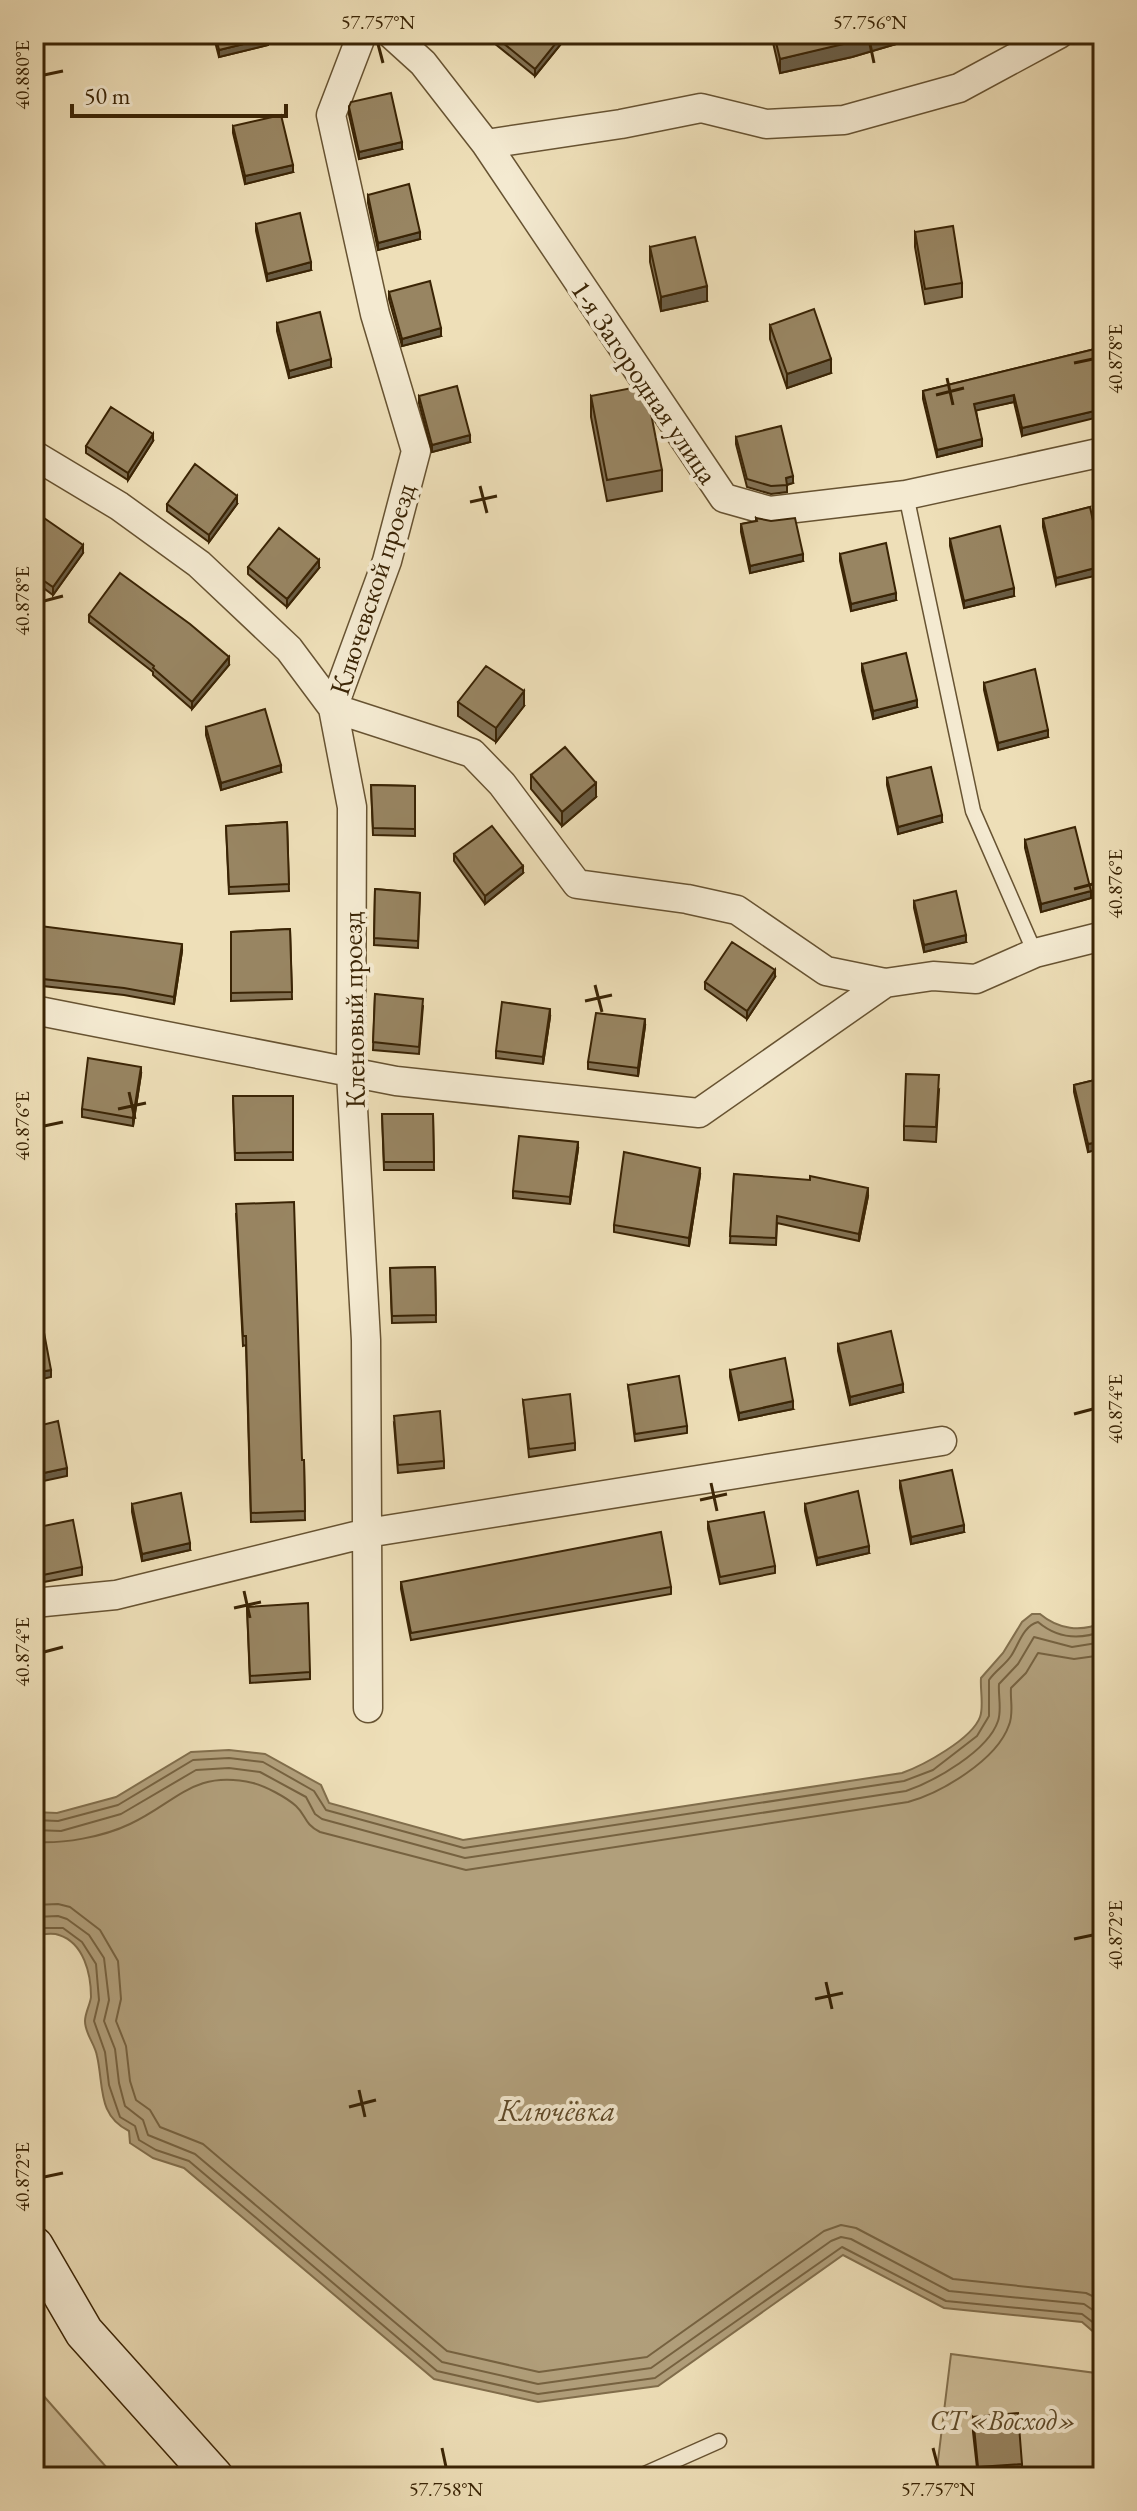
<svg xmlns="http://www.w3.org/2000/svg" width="1137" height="2511" font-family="'EB Garamond',serif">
	<rect width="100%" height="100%" fill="#eedfb8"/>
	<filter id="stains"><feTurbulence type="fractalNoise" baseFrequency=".0025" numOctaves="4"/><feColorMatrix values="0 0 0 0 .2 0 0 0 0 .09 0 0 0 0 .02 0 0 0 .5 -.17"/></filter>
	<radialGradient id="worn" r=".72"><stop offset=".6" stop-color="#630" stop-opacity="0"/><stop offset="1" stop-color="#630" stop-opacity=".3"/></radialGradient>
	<path fill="#cfbf9a" stroke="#847250" stroke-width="2" d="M951 2354 1103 2374V2477H936Z
		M34 2385 115 2477H34Z"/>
	<path fill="#b19f7b" stroke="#816e4c" stroke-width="2" d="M1032 1614H1040C1058 1629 1081 1633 1103 1622V2340L1082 2322 944 2308 843 2255 658 2386 538 2402 434 2379 184 2168 153 2158 130 2143 129 2131C97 2115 104 2086 97 2056 95 2044 85 2034 85 2021 85 2013 90 2005 91 1997 91 1974 84 1943 59 1935 52 1932 41 1935 34 1935V1812L57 1813 116 1797 191 1752 229 1750 265 1754 321 1785 329 1803 463 1840 902 1773C924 1765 972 1739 980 1717 984 1707 980 1689 981 1678L1003 1653 1022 1622Z"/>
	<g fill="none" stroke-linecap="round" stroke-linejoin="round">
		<path stroke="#766240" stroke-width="2" d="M34 1820 58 1821 118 1805 193 1760 229 1758 263 1762 314 1791 326 1810 464 1848 904 1781 933 1770 977 1736 989 1716V1680C995 1671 1005 1665 1011 1656 1019 1644 1023 1626 1038 1622 1057 1638 1080 1640 1103 1631
			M34 1830 61 1831 121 1814 196 1770 229 1768 260 1772 306 1797 315 1814 322 1819 465 1858 906 1791C935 1781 988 1751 998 1721 1002 1710 998 1695 999 1684L1018 1664 1034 1637 1072 1647 1103 1642
			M34 1842C63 1844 103 1837 130 1824 177 1802 194 1769 253 1783 265 1786 286 1797 296 1806 306 1815 304 1824 320 1832L466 1870 908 1802C941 1793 997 1760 1009 1725 1014 1713 1010 1700 1011 1688L1026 1673 1038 1653 1074 1659 1103 1655
			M34 1905 58 1904 70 1907 100 1930 118 1961 121 1999 116 2021 126 2046 130 2081 136 2100 150 2110 160 2127 203 2144 447 2351 539 2372 647 2357 824 2231 841 2225 856 2228 953 2279 1086 2293 1103 2301
			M34 1917 58 1916 67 1919 89 1935 104 1958 109 2000 104 2021 115 2049 119 2083 125 2106 143 2120 148 2135 195 2154 442 2362 538 2384 651 2368 831 2241 841 2237 851 2239 949 2291 1084 2304 1103 2317
			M34 1928H63L82 1942 96 1964 99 2000 94 2021 105 2052 109 2085 120 2117 135 2126 139 2140 156 2150 189 2161 437 2371 538 2394 655 2378 842 2247 946 2301 1082 2314 1103 2330"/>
		<defs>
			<path id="lane" d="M906 495 973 811 1035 953
				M638 2477 719 2441"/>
			<path id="street" d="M391 34 423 63 486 144 724 498 770 511 906 495 1103 452
				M486 144 621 124 701 108 766 124 844 120 959 88 1059 34
				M34 455 119 506 199 564 289 649 333 708 352 807 351 1073 366 1340 368 1708
				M333 708 472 753 502 784 577 884 687 899 737 910 826 971 885 983 933 976 976 979 1035 953 1103 936
				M333 708 387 561 416 451 375 314 331 115 362 34
				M34 1010 396 1081 699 1113 885 983
				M34 1603 116 1595 367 1533 942 1441"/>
			<path id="secondary" d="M34 2246 84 2332 214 2477"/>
		</defs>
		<use href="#lane" stroke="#675332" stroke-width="17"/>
		<use href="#street" stroke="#675332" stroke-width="31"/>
		<use href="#secondary" stroke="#3a2405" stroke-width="41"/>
		<use href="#lane" stroke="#f4ead1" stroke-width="14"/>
		<use href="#street" stroke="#f4ead1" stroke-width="28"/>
		<use href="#secondary" stroke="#f4ead1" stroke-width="38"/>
	</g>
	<path fill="#837254" stroke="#3a2405" stroke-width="2" d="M213 34H267L268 45 219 57Z
		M489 34H569L535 76 489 39Z
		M771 34H930L852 57 780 73Z
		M349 107 402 149 359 159 349 115Z
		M233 126 293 172 245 184 233 133Z
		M368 195 420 239 378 250 368 203Z
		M256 224 311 270 267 281 256 231Z
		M915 232 962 283V297L925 304 915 247Z
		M650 247 707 301 661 311 650 262Z
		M389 292 441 336 402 346 389 299Z
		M277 323 331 367 289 378 277 331Z
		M770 325 831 373 787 388 770 339Z
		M1103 347 1022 436 1014 402 976 410 982 446 937 457 923 399V391Z
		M419 396 470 442 432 452 419 403Z
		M591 396 662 470V491L607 501 591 417Z
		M736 437 793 483 787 485V492L771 494 747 487 736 444Z
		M153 441 128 480 86 453V446Z
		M167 504H237L209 542 167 511Z
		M1090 507 1056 585 1043 527V519Z
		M756 518 803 561 750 573 741 532V524L756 521Z
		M34 532 83 553 53 595 34 581Z
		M950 539 1014 596 964 608 950 546Z
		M840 554 896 600 851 611 840 561Z
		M248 567 319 568 287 607 248 574Z
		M89 615 229 665 192 709 153 675V672L89 622Z
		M862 664 917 707 873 719 862 671Z
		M984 683 1048 737 998 750 984 690Z
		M458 702 524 706 496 742 458 716Z
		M206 727 281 772 221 790 206 735Z
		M531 775 596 797 562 826 531 789Z
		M887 778 942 822 898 834 887 785Z
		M371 785 415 786V836L373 835Z
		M287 822 289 891 229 894 226 826Z
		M1025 840 1091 898 1041 912 1025 848Z
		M454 854 523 873 485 904 454 861Z
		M375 889 420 893 418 948 374 945Z
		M914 901 966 942 924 952 914 908Z
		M290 929 292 999 231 1001V932Z
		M182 951 174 1004 124 995 34 985V978Z
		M775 977 747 1019 705 989V982Z
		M375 994 423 1006 419 1054 373 1050Z
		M550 1017 543 1064 496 1058V1051Z
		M645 1026 638 1076 588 1069V1062Z
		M141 1074 133 1126 82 1117V1109Z
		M1103 1078V1148L1088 1152 1074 1092V1085Z
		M939 1090 936 1142 904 1140V1126Z
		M233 1096H293V1160H235Z
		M382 1114H433L434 1170H384Z
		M578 1149 570 1204 513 1198V1191Z
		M734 1174 868 1196 859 1241 777 1223 776 1245 730 1243Z
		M700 1175 689 1246 614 1232V1225Z
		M236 1213 302 1460H304L305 1520 251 1522 246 1345 243 1346Z
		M435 1267 436 1322 392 1323 390 1268Z
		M838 1344 903 1392 850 1405 838 1351Z
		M730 1370 793 1409 739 1420 730 1377Z
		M628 1385 687 1426V1433L635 1441Z
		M523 1400 575 1443V1450L529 1457Z
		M394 1423 444 1461V1468L398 1473Z
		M900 1481 964 1532 911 1544 900 1488Z
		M132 1504 190 1550 142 1561 132 1512Z
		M805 1504 869 1553 817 1565 805 1511Z
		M708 1522 775 1566V1573L720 1584 708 1529Z
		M34 1528 82 1567V1575L38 1583 34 1562Z
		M401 1582 671 1587V1594L411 1640 401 1589Z
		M247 1607 310 1672V1679L250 1683Z
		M973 2417 1022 2464V2477H978L973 2432Z"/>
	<path fill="#6a5d45" stroke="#3a2405" stroke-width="2" d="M563 34H569L535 76V69Z
		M880 34H930L852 57 780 73V59Z
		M268 38V45L219 57V50Z
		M402 142V149L359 159V152Z
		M293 165V172L245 184V176Z
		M420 232V239L378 250V243Z
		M311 262V270L267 281V274Z
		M707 286V301L661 311V297Z
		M441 328V336L402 346V339Z
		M331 359V367L289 378V371Z
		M831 359V373L787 388V374Z
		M1014 395V402L974 411V404Z
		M1103 409V416L1022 436V428Z
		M153 434V441L128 480V473Z
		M470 435V442L432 452V445Z
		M982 439V446L937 457V450Z
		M793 476V483L786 485V478Z
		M237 496V504L209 542V535Z
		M83 545V553L53 595V587Z
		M803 554V561L750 573V566Z
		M319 560V568L287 607V599Z
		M1103 566V574L1056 585V578Z
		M1014 588V596L964 608V601Z
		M896 593V600L851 611V604Z
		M229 657V665L192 709V702Z
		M524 691V706L496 742V728Z
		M917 700V707L873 719V711Z
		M1048 730V737L998 750V743Z
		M281 765V772L221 790V783Z
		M596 783V797L562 826V812Z
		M942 815V822L898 834V827Z
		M523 866V873L485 904V896Z
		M1091 891V898L1041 912V904Z
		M966 935V942L924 952V945Z
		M182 944V951L174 1004V997Z
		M775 970V977L747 1019V1011Z
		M550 1009V1017L543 1064V1057Z
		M645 1019V1026L638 1076V1068Z
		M141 1067V1074L133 1126V1118Z
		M1103 1141V1148L1088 1152V1144Z
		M578 1142V1149L570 1204V1197Z
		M700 1168V1175L689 1246V1238Z
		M868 1188V1196L859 1241V1234Z
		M51 1370V1377L34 1381V1373Z
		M903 1384V1392L850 1405V1397Z
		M793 1401V1409L739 1420V1413Z
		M67 1468V1476L34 1483V1475Z
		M964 1525V1532L911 1544V1537Z
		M190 1543V1550L142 1561V1554Z
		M869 1546V1553L817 1565V1558Z"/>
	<path fill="#988562" stroke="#3a2405" stroke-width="2" d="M215 34H267L268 38 219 50Z
		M492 34H563L535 69Z
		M774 34H880L852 42 780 59Z
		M391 93 402 142 359 152 349 107 351 102Z
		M281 115 293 165 245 176 233 126Z
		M409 184 420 232 378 243 368 195Z
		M300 213 311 262 267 274 256 224Z
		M953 226 962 283 925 289 915 232Z
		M695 237 707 286 661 297 650 247Z
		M430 281 441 328 402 339 389 292Z
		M814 309 831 359 787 374 770 325Z
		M320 312 331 359 289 371 277 323Z
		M1103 347V409L1022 428 1014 395 974 404 982 439 937 450 923 391Z
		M457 386 470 435 432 445 419 396Z
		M642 386 647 393 662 470 607 480 591 396Z
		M111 407 153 434 128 473 86 446Z
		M781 426 793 476 786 478 787 485 771 486 747 479 736 437Z
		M195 464 237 496 209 535 167 504Z
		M1090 507 1103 566 1056 578 1043 519Z
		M44 518 83 545 53 587 34 574V532Z
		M756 518 771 521 795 518 803 554 750 566 741 524 757 521Z
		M1000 526 1014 588 964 601 950 539Z
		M279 528 319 560 287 599 248 567Z
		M886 543 896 593 851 604 840 554Z
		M120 573 190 624 229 657 192 702 153 668 154 666 89 615Z
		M906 653 917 700 873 711 862 664Z
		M486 666 524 691 496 728 458 702Z
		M1035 669 1048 730 998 743 984 683Z
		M265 709 281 765 221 783 206 727Z
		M565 747 596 783 562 812 531 775Z
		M931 767 942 815 898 827 887 778Z
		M371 785 415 786V829L373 828Z
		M287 822 289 884 229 887 226 826Z
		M492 826 523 866 485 896 454 854Z
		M1075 827 1091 891 1041 904 1025 840Z
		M375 889 420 893 418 941 374 938Z
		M956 891 966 935 924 945 914 901Z
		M40 926 182 944 174 997 124 988 34 978Z
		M290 929 292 992 231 993V932Z
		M732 942 775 970 747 1011 705 982Z
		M375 994 423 999 419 1047 373 1042Z
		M502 1002 550 1009 543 1057 496 1051Z
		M596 1013 645 1019 638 1068 588 1062Z
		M88 1058 141 1067 133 1118 82 1109Z
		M906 1074 939 1075 936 1127 904 1126Z
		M1103 1078V1141L1088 1144 1074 1085Z
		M233 1096H293V1152L235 1153Z
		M382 1114H433L434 1162H384Z
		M519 1136 578 1142 570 1197 513 1191Z
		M624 1152 700 1168 689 1238 614 1225Z
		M734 1174 810 1180V1176L868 1188 859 1234 777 1216 776 1238 730 1236Z
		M294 1202 302 1460H304L305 1511 251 1513 246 1336H243L236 1204Z
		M435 1267 436 1315 392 1316 390 1268Z
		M42 1322 51 1370 34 1373V1324Z
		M891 1331 903 1384 850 1397 838 1344Z
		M785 1358 793 1401 739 1413 730 1370Z
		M679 1376 687 1426 635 1434 628 1385Z
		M570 1394 575 1443 529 1449 523 1400Z
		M440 1411 444 1461 398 1465 394 1416Z
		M58 1421 67 1468 34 1475V1427Z
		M952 1470 964 1525 911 1537 900 1481Z
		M858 1491 869 1546 817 1558 805 1504Z
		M181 1493 190 1543 142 1554 132 1504Z
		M764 1512 775 1566 720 1577 708 1522Z
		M73 1520 82 1567 38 1576 34 1555V1528Z
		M661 1532 671 1587 411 1633 401 1582Z
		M308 1603 310 1672 250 1676 247 1607Z
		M1018 2413 1022 2464 978 2467 973 2417Z
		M434 2468 436 2477H397L396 2474Z"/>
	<path fill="none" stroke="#3a2405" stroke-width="3" d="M378 44 383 63M870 44 874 63M44 75 63 71M1074 363 1093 359M947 378 953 405M936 395 964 388M480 486 487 513M470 502 497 496M44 601 63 596M1074 889 1093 884M595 985 602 1012M585 1001 612 995M129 1092 135 1119M118 1109 146 1103M44 1126 63 1122M1074 1414 1093 1409M711 1483 717 1511M700 1500 727 1494M244 1591 250 1618M234 1608 261 1602M44 1652 63 1647M1074 1939 1093 1935M826 1982 832 2009M815 1999 843 1993M359 2090 365 2117M349 2107 376 2100M44 2177 63 2173M442 2448 446 2467M933 2448 938 2467"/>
	<g text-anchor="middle" stroke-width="8" stroke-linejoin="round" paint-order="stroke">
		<g font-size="28" fill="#3a2405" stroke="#f4ead1">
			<text transform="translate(645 382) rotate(56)" y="10">1-я Загородная улица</text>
			<text transform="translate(372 589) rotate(-72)" y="10">Ключевской проезд</text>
			<text transform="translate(353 1010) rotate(-91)" y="10">Кленовый проезд</text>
		</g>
		<g font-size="28" font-style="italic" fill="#5f4b2a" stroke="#f4ead1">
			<text x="1003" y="2430">СТ «Восход»</text>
		</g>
		<g font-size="30" font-style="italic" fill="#5e4928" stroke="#f4ead1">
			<text x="557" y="2121">Ключёвка</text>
		</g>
	</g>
	<rect width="1137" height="2511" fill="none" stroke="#eedfb8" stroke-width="88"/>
	<path d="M72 104v12h214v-12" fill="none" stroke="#3a2405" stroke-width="4"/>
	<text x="84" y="104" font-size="24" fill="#3a2405" stroke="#f4ead1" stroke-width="6" paint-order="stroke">50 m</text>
	<rect x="44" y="44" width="1049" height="2423" fill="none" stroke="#3a2405" stroke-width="3"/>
	<g font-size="20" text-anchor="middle" fill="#3a2405">
		<text x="378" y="29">57.757°N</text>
		<text x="870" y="29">57.756°N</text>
		<text transform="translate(22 75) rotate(-90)" y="7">40.880°E</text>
		<text transform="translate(1115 359) rotate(-90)" y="7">40.878°E</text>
		<text transform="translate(22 601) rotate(-90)" y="7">40.878°E</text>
		<text transform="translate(1115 884) rotate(-90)" y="7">40.876°E</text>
		<text transform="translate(22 1126) rotate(-90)" y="7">40.876°E</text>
		<text transform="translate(1115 1409) rotate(-90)" y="7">40.874°E</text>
		<text transform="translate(22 1652) rotate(-90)" y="7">40.874°E</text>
		<text transform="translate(1115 1935) rotate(-90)" y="7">40.872°E</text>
		<text transform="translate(22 2177) rotate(-90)" y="7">40.872°E</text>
		<text x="446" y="2496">57.758°N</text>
		<text x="938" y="2496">57.757°N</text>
	</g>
	<rect width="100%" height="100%" filter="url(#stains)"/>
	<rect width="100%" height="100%" fill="url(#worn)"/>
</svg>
